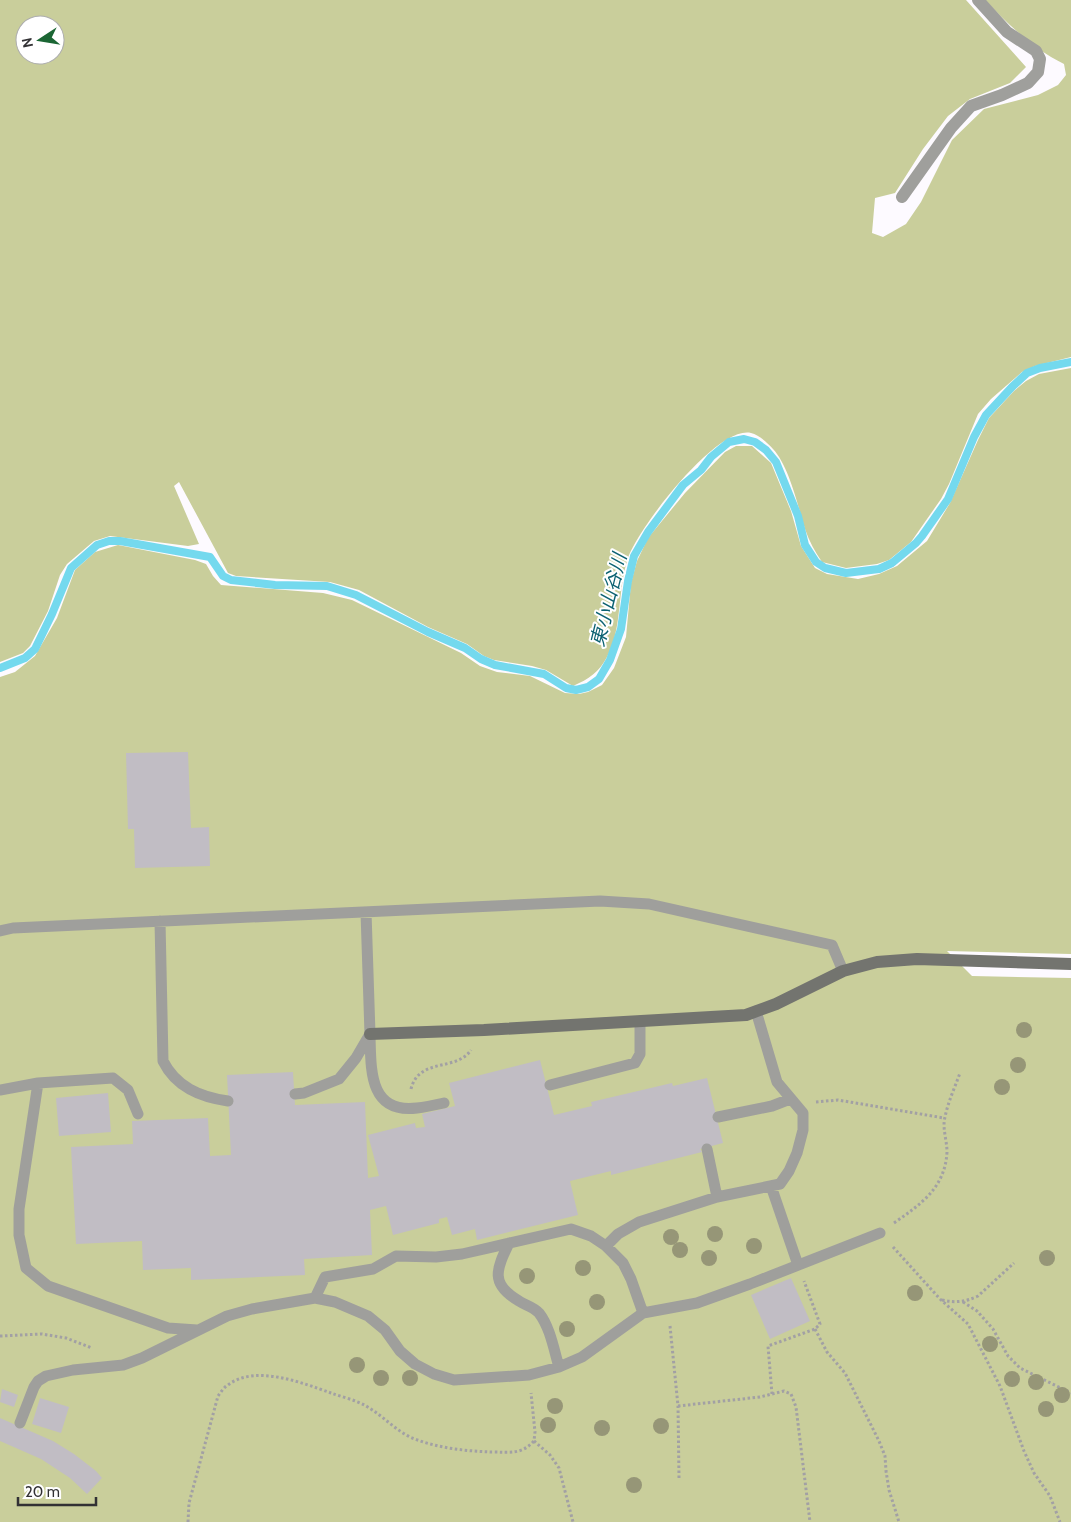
<svg xmlns="http://www.w3.org/2000/svg" width="1071" height="1522" font-family="Cabin,'Noto Sans JP',sans-serif">
	<rect width="100%" height="100%" fill="#fdfaff"/>
	<path fill="#c9ce9b" fill-rule="evenodd" d="M0 0H966L1026 67 1010 83 970 99 948 116 923 149 895 193 875 198 872 233 883 237 906 224 921 202 952 140 984 109 1038 95 1058 85 1066 75 1064 64C1033 49 1008 24 985 0H1071V357L1035 366 1022 372 991 399 978 414 949 484 941 499 911 542 889 560 877 564 846 568 822 562C815 552 809 541 805 529 798 506 789 466 773 449 768 443 759 435 751 433 717 425 638 528 628 558 617 590 623 627 607 657 599 672 589 679 573 686L546 670 532 666 494 660 484 656 467 644 428 627 359 590 330 582 236 576 228 573 179 482 174 486 199 544 188 546 110 536 94 541 67 564 60 575 48 611 30 646 23 653 0 662ZM25 25H55V55H25Z
		M1071 368V954L947 951 972 976 1071 978V1522H0V677L15 672 35 656 57 618 75 570 95 552 118 545 195 560 206 564 213 576 221 585 323 593 352 600 461 653 480 666 497 672 530 676 565 693 579 694 588 692 602 685 614 668 626 637 631 583 637 561 648 538 685 493 725 452 736 446H752L771 463 791 511 801 546 815 568 827 574 858 579 879 574 897 566 927 541 950 503 978 440 989 418 1014 391 1026 381 1039 374Z"/>
	<g fill="none" stroke-linecap="round" stroke-linejoin="round">
		<path stroke="#74d9ee" stroke-width="8" d="M0 668 25 658 35 649 52 614 71 568 97 545 109 541H120L210 557 223 576 231 580 275 585 327 586 356 595 428 632 465 648 481 659 495 665 544 674 566 688 576 690 588 687 599 679 610 660 621 629 628 581 634 556 648 532 683 485 701 470 711 457 729 442 744 439 755 442 766 450 776 462 798 516 805 545 816 562 825 568 846 573 879 569 892 563 916 543 922 536 948 499 974 437 986 415 1012 387 1027 373 1040 368 1071 362"/>
	</g>
	<path fill="#c1bdc4" d="M188 752 191 828 209 827 210 866 135 868 134 829H128L126 753Z
		M540 1060 554 1115 592 1106 591 1102 672 1083 673 1086 707 1078 723 1143 700 1149 702 1152 611 1175V1171L570 1181 578 1215 477 1240 475 1229 452 1235 447 1217 439 1219V1223L393 1235 386 1206 370 1210 372 1255 304 1259 305 1275 191 1280V1268L143 1270 142 1241 76 1244 71 1147 133 1144 132 1121 208 1118 210 1156 231 1155 227 1075 293 1072 295 1105 365 1102 368 1178 379 1176 368 1135 415 1123 416 1128 425 1127 422 1114 455 1106 449 1083Z
		M108 1093 111 1132 59 1136 56 1098Z
		M791 1278 810 1321 770 1339 751 1295Z
		M2 1389 18 1395 14 1407 0 1402Z
		M40 1398 69 1407 61 1433 32 1424Z
		M0 1418 53 1441 74 1454 96 1471 102 1478 87 1494 70 1478 41 1459 0 1441Z"/>
	<g fill="none" stroke-linecap="round" stroke-linejoin="round">
		<path stroke="#a2a0a4" stroke-width="3" stroke-dasharray="2.5 2.5" stroke-linecap="butt" d="M411 1089C419 1057 456 1072 471 1050
			M816 1102 838 1100 944 1118
			M894 1223C921 1204 945 1188 947 1152 947 1140 942 1128 945 1117 948 1102 955 1087 960 1073
			M893 1247 940 1299 968 1324 1000 1386 1024 1451 1034 1473 1050 1496 1060 1522
			M942 1300C956 1303 965 1302 978 1296L1014 1263
			M963 1302 977 1311 993 1329 1008 1356 1020 1368 1071 1393
			M670 1326 678 1406 679 1478
			M815 1329 827 1352 845 1373 879 1441 885 1456 886 1471 889 1490 899 1522
			M0 1336 42 1334 66 1338 92 1348
			M772 1394 768 1346 815 1329 820 1324 804 1281
			M678 1406 760 1397 784 1391 791 1394 796 1407 810 1522
			M534 1441 550 1455 559 1468 573 1522
			M188 1522 189 1503 218 1396C221 1392 224 1387 228 1385 255 1364 303 1383 331 1393 342 1397 356 1400 366 1406 382 1415 394 1429 410 1437 435 1448 465 1451 492 1452 510 1452 521 1455 534 1441L535 1432 531 1393"/>
		<path stroke="#9f9f9c" stroke-width="11" d="M160 921 163 1061C176 1087 200 1097 228 1101
			M0 931 13 928 600 901 649 904 832 945 843 971
			M370 1036C371 1070 369 1114 417 1108 426 1107 435 1105 444 1103
			M38 1083 19 1209V1235L26 1268 48 1286 168 1328 197 1330
			M550 1085 635 1063 640 1054V1021
			M0 1090 38 1083 113 1078 128 1090 138 1114
			M295 1094 304 1093 339 1079 356 1058 370 1034 366 912
			M718 1117 772 1106 790 1099
			M707 1149 717 1197
			M771 1186 798 1265
			M509 1243C496 1270 490 1284 519 1301 525 1305 534 1307 539 1313 550 1327 554 1350 559 1367
			M606 1246 618 1234 639 1222 717 1197 780 1184 789 1171 797 1153 803 1130V1113L777 1082 756 1011
			M315 1298 325 1277 373 1269 396 1256 436 1257 462 1254 571 1229 591 1236 606 1246 623 1263 631 1279 643 1313
			M20 1423 34 1387 38 1381 46 1376 73 1370 123 1365 142 1358 227 1316 252 1309 315 1298 335 1302 368 1316 385 1330 400 1351 415 1364 434 1374 454 1380 529 1375 559 1367 582 1357 643 1313 697 1303 750 1284 880 1233"/>
		<path stroke="#9f9f9c" stroke-width="12" d="M902 197 951 128 971 106 1002 95 1028 83 1038 72 1040 59 1036 51 1007 32 978 0"/>
		<path stroke="#73746f" stroke-width="12" d="M370 1034 484 1030 746 1015 776 1004 843 971 877 962 917 959 1071 964"/>
	</g>
	<g fill="#969677">
		<circle cx="1024" cy="1030" r="8"/>
		<circle cx="1018" cy="1065" r="8"/>
		<circle cx="1002" cy="1087" r="8"/>
		<circle cx="715" cy="1234" r="8"/>
		<circle cx="671" cy="1237" r="8"/>
		<circle cx="754" cy="1246" r="8"/>
		<circle cx="680" cy="1250" r="8"/>
		<circle cx="709" cy="1258" r="8"/>
		<circle cx="1047" cy="1258" r="8"/>
		<circle cx="583" cy="1268" r="8"/>
		<circle cx="527" cy="1276" r="8"/>
		<circle cx="915" cy="1293" r="8"/>
		<circle cx="597" cy="1302" r="8"/>
		<circle cx="567" cy="1329" r="8"/>
		<circle cx="990" cy="1344" r="8"/>
		<circle cx="357" cy="1365" r="8"/>
		<circle cx="381" cy="1378" r="8"/>
		<circle cx="410" cy="1378" r="8"/>
		<circle cx="1012" cy="1379" r="8"/>
		<circle cx="1036" cy="1382" r="8"/>
		<circle cx="1062" cy="1395" r="8"/>
		<circle cx="555" cy="1406" r="8"/>
		<circle cx="1046" cy="1409" r="8"/>
		<circle cx="548" cy="1425" r="8"/>
		<circle cx="661" cy="1426" r="8"/>
		<circle cx="602" cy="1428" r="8"/>
		<circle cx="634" cy="1485" r="8"/>
	</g>
	<g text-anchor="middle" stroke-width="4" stroke-linejoin="round" paint-order="stroke">
		<g font-size="19" font-style="italic" fill="#0c6272" stroke="#fff">
			<text transform="translate(608 600) rotate(-76)" y="7">東小山谷川</text>
		</g>
	</g>
	<g transform="translate(40 40) rotate(258)"><circle r="24" fill="#ffffff" stroke="#adadae"/>
	<path d="M0-4L9 19L0 12L-9 19Z" fill="#1b6634"/>
	<text y="-8" font-size="14" font-weight="bold" text-anchor="middle" fill="#323134">N</text>
	</g>
	<path d="M18 1497v8h78v-8" fill="none" stroke="#323134" stroke-width="2.5"/>
	<text x="25" y="1497" font-size="15" fill="#323134" stroke="#ffffff" stroke-width="4" paint-order="stroke">20 m</text>
</svg>
